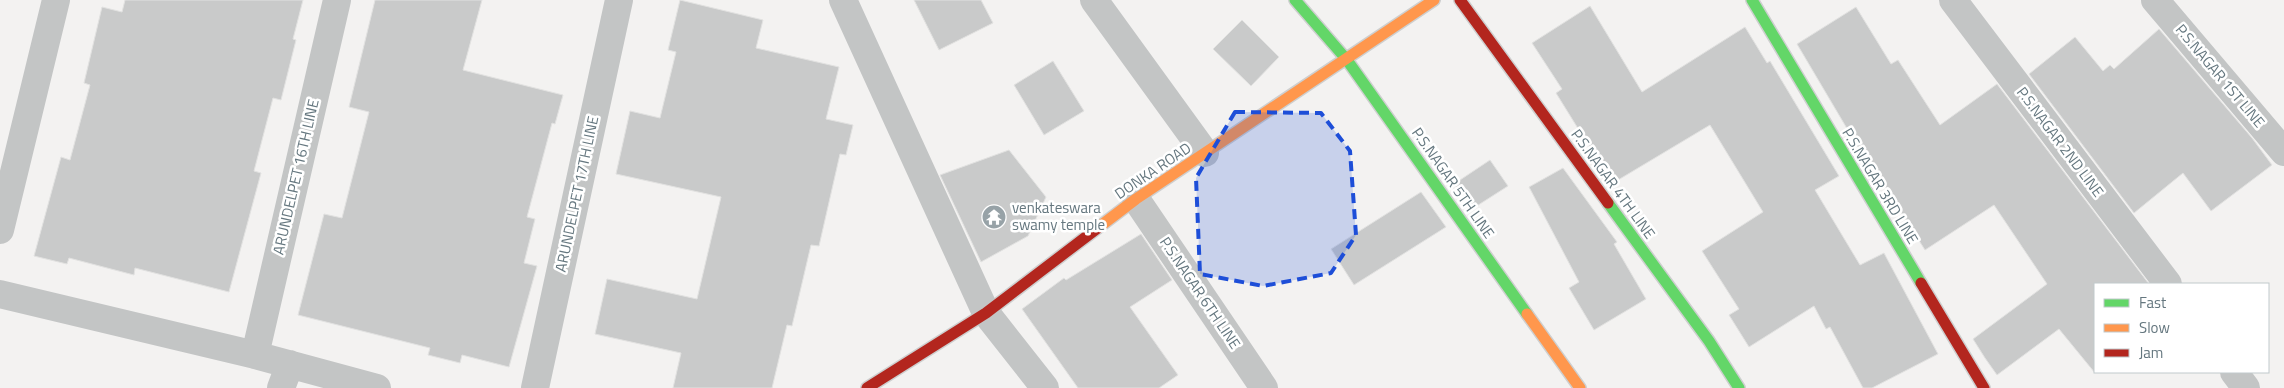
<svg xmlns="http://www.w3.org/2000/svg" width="2284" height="388" font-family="'Titillium Web',sans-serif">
	<rect width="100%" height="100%" fill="#f3f2f1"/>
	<path fill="#c9caca" stroke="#e2e2e1" d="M125 0H303L293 39 296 40 281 100 273 98 254 171 261 173 229 292 135 268 134 275 69 258 67 264 34 256 61 157 70 160 90 85 84 83 102 7 122 12Z
		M375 0H482L463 70 563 95 555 124 552 123 527 217 535 219 524 263 537 266 509 367 462 355 460 363 428 355 430 348 298 315 324 214 342 218 369 112 349 107Z
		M680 0 763 20 756 48 839 67 826 119 853 125 846 155 840 154 819 246 811 245 792 326 787 325 772 388H673L681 353 595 334 607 279 697 299 721 197 616 174 630 111 660 118 676 52 668 50Z
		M914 0H981L993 23 939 50Z
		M1590 6 1642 92 1745 27 1767 63 1770 61 1839 176 1815 190 1860 265 1884 253 1938 354 1872 388H1863L1830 327 1826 329 1814 306 1749 347 1729 315 1739 309 1702 251 1763 212 1710 125 1613 183 1590 152 1592 151 1556 93 1562 89 1532 43Z
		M1856 7 1891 64 1898 60 1940 125 1997 84 2149 284H2095V373L2059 329 1997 375 1985 358 1973 339 2047 284 1994 205 1925 250 1867 158 1865 159 1797 44Z
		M1242 20 1279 57 1251 86 1213 49Z
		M2159 29 2252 138 2272 165 2211 211 2183 173 2134 213 2029 74 2075 37 2103 71 2110 65 2114 69Z
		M1053 61 1084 111 1044 135 1014 85Z
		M1009 150 1046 197 1028 236 981 262 940 175Z
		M1490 160 1508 186 1472 209 1454 184Z
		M1563 168 1617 242 1614 244 1646 299 1594 330 1569 288 1579 282 1529 187Z
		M1421 192 1446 227 1354 285 1331 249Z
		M1141 234 1172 280 1130 307 1178 375 1159 388H1078L1022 309 1064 278 1066 280Z"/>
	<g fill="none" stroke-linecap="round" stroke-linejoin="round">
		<defs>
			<path id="fast" d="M1295 0 1347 60 1527 314
				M1752 0 1921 283
				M1608 203 1709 341 1739 388"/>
			<path id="slow" d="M1099 227 1136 199 1434 0
				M1527 314 1580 388"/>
			<path id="jam" d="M1460 0 1608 203
				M1921 283 1984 388
				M867 388 986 313 1099 227"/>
		</defs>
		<use href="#fast" stroke="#cecfcf" stroke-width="14"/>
		<use href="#slow" stroke="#cecfcf" stroke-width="14"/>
		<use href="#jam" stroke="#cecfcf" stroke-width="14"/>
		<path stroke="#c3c5c5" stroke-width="28" d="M843 0 986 313 1045 388
			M1094 0 1205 153
			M1953 0 2168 284
			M2155 0 2284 152
			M1136 199 1264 388
			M0 230 56 0
			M0 294 255 355 377 388
			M255 355 337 0
			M2234 372 2246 388
			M281 388 290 364
			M535 388 619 0"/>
		<use href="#fast" stroke="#63d668" stroke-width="11"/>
		<use href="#slow" stroke="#ff974d" stroke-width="11"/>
		<use href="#jam" stroke="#b3261e" stroke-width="11"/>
	</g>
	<path fill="#1d4ed8" fill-opacity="0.2" stroke="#1d4ed8" stroke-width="4" stroke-dasharray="10 6" stroke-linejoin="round" d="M1235 112 1321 113 1350 151 1356 235 1331 273 1263 286 1200 274 1196 178Z"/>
	<defs>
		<symbol id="temple-disc" viewBox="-11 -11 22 22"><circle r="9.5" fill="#97a2a7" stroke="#fff"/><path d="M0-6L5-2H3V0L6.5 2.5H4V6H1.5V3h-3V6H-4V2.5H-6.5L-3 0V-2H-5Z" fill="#fff"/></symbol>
	</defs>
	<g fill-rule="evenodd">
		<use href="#temple-disc" x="980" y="203" width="28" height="28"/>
	</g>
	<g text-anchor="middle" stroke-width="5" stroke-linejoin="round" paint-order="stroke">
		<g font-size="15" fill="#65777f" stroke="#fff">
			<text transform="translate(2220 76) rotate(50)" y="5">P.S.NAGAR 1ST LINE</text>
			<text transform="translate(2060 142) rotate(53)" y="5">P.S.NAGAR 2ND LINE</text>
			<text transform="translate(1153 171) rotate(-34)" y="5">DONKA ROAD</text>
			<text transform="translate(296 177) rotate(-77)" y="5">ARUNDELPET 16TH LINE</text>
			<text transform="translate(1453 183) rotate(55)" y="5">P.S.NAGAR 5TH LINE</text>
			<text transform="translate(1613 184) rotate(54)" y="5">P.S.NAGAR 4TH LINE</text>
			<text transform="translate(1880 186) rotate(59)" y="5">P.S.NAGAR 3RD LINE</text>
			<text transform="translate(577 194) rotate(-78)" y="5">ARUNDELPET 17TH LINE</text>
			<text transform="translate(1200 293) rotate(56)" y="5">P.S.NAGAR 6TH LINE</text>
		</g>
		<g font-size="15" fill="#65777f" stroke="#fff" text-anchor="start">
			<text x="1012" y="213">venkateswara<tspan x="1012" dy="17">swamy temple</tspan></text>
		</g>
	</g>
	<rect x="2094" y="283" width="175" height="90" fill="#ffffff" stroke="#c1c9cc"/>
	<rect x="2104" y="299" width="25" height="8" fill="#63d668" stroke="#c1c9cc"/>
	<text x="2139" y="308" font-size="15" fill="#65777f">Fast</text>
	<rect x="2104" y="324" width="25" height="8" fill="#ff974d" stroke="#c1c9cc"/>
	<text x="2139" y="333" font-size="15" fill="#65777f">Slow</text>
	<rect x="2104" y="349" width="25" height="8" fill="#b3261e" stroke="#c1c9cc"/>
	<text x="2139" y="358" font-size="15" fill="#65777f">Jam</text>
</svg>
